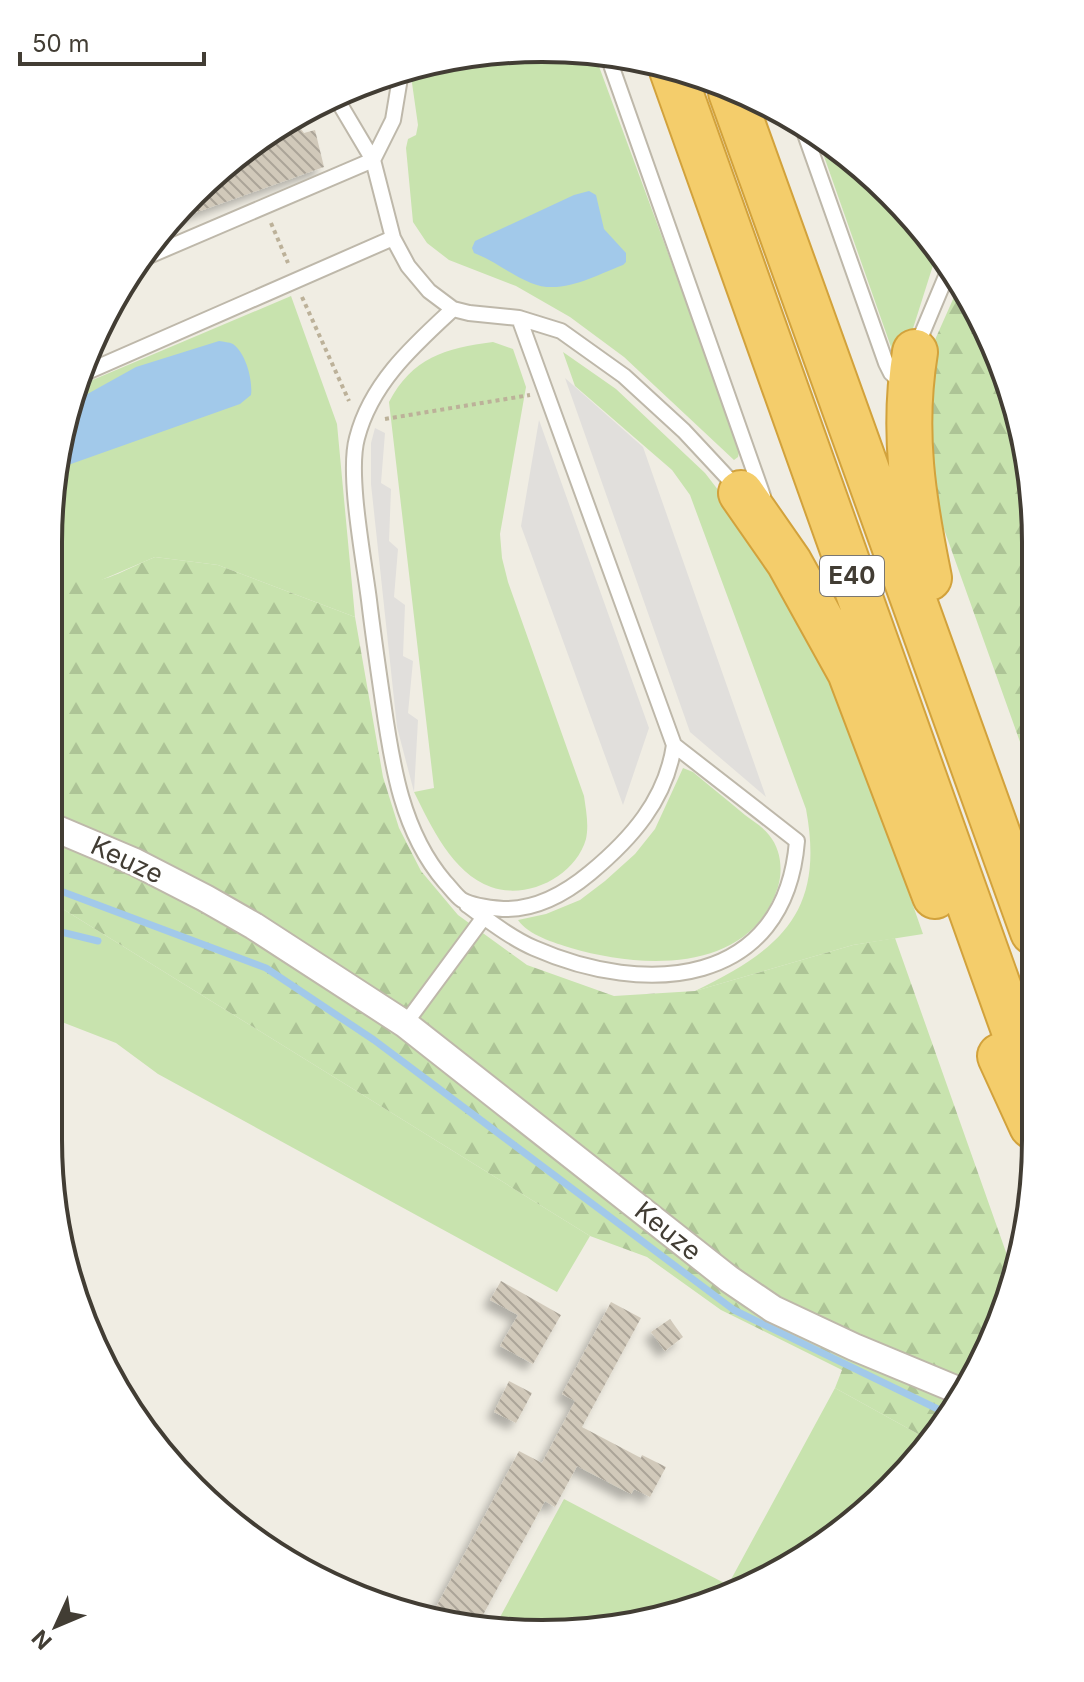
<svg xmlns="http://www.w3.org/2000/svg" width="1084" height="1682" font-family="Inter,sans-serif">
	<defs>
		<pattern id="forest-firs" width="22" height="20" patternUnits="userSpaceOnUse" patternTransform="scale(2)"><rect width="22" height="20" fill="#c8e3ae"/><path d="M5 1l3.5 6h-7zM16 11l3.5 6h-7z" fill="#adc496"/></pattern>
		<pattern id="building-back-hatch" width="6" height="6" patternUnits="userSpaceOnUse" patternTransform="scale(2)"><rect width="6" height="6" fill="#d1c9ba"/><path d="M-1 5l2 2M0 0l6 6M5-1l2 2" fill="none" stroke="#aba498"/></pattern>
		<filter id="shadow"><feDropShadow dx="-7" dy="7" stdDeviation="4" flood-color="#0004"/></filter>
	</defs>
	<rect width="100%" height="100%" fill="#f0ede3"/>
	<path fill="#c8e3ae" d="M509 49 597 61 740 448 738 457 734 460 624 357 570 317 516 286 449 260 427 243 413 222 406 148 408 139 416 135 418 125 411 76Z
		M819 142 867 170 935 259 903 360 897 364Z
		M291 296 337 424 355 617 218 565 155 557 92 584 70 582 52 574V477L76 387Z
		M493 342 513 349 526 387 500 534 502 558 508 582 584 796C586 810 589 825 586 839 575 877 527 900 491 887 452 873 431 826 414 792L434 788 389 402C412 358 445 348 493 342Z
		M563 352 616 389 705 473 749 530 831 670 923 934 853 945 695 991C782 949 825 911 806 809L690 495 672 470 575 386Z
		M683 768 693 772C710 786 728 801 745 815 753 821 763 827 769 835 781 849 783 870 778 887 750 974 642 969 571 948 555 943 528 935 518 920L546 914 580 900 605 881 635 854 655 829Z
		M50 901 590 1236 557 1292 158 1074 116 1043 49 1017Z
		M835 1388 929 1440 914 1465 789 1568 669 1617 510 1633 493 1630 564 1499 728 1585Z"/>
	<path fill="url(#forest-firs)" d="M958 288 985 324 1035 510 1034 781 940 518 917 428 926 360Z
		M155 557 218 565 355 617 383 777 399 828 421 871 458 915 527 965 614 996 695 991 853 945 895 938 1007 1255 1015 1267 998 1329 929 1440 835 1388 842 1370 721 1310 647 1257 590 1236 50 901 52 574C94 593 116 573 155 557Z"/>
	<path fill="#e1dfdc" d="M565 378 643 447 766 797 690 732Z
		M539 420 649 728 623 805 521 526Z
		M375 428 385 433 381 483 391 489 389 541 398 549 394 597 405 605 403 656 413 661 408 713 418 720 414 792 397 727 371 484V443Z"/>
	<path fill="#a2c9ea" d="M589 191 596 195 604 229 626 253V262L623 265C596 275 561 296 531 283 511 275 495 261 474 253L472 248 475 241 574 195Z
		M219 341C224 342 229 342 233 344 246 353 253 381 251 395L240 404 54 470 73 402 136 367Z"/>
	<g fill="none" stroke-linecap="round" stroke-linejoin="round">
		<path stroke="#a2c9ea" stroke-width="7" d="M50 887 266 968 374 1040 734 1310 946 1413
			M49 929 98 941"/>
	</g>
	<path fill="url(#building-back-hatch)" filter="url(#shadow)" d="M295 121 304 133 315 130 324 167 172 221 170 217Z
		M501 1281 561 1315 533 1364 500 1346 518 1315 490 1300Z
		M611 1302 641 1318 582 1427 641 1458 642 1455 666 1467 650 1497 634 1489 631 1494 577 1466 555 1507 545 1501 477 1626 446 1620 433 1613 519 1451 542 1463 575 1401 562 1394Z
		M670 1319 683 1337 665 1351 651 1332Z
		M509 1381 532 1393 516 1423 494 1412Z"/>
	<g fill="none" stroke-linecap="round" stroke-linejoin="round">
		<defs>
			<path id="service" d="M610 62 763 496
				M335 96 373 160 393 238 408 266 429 291 453 309 469 313 519 318 561 331 624 376 684 431 739 490
				M805 134 886 363 891 373 902 384
				M144 258 373 160 393 120 400 78
				M453 309C414 345 371 383 357 438 347 474 364 560 369 600 373 634 378 668 383 702 392 765 402 832 445 882 450 887 456 896 462 900 472 906 491 908 503 909 535 910 566 893 590 873 631 839 666 800 674 745L519 318
				M916 348 947 274
				M80 375 393 238
				M467 905C488 920 511 938 534 948 645 997 785 988 797 841L674 745
				M405 1024 484 917"/>
			<path id="minor" d="M50 826 135 862 205 898 254 926 405 1024 729 1279 773 1309 854 1347 960 1391"/>
			<path id="motorway" d="M672 70 1032 1081
				M731 92 1033 932
				M915 352C902 431 913 500 929 578
				M741 493 789 562 850 672 935 896
				M1000 1056 1032 1126"/>
		</defs>
		<use href="#service" stroke="#beb8aa" stroke-width="18"/>
		<use href="#minor" stroke="#beb8aa" stroke-width="30"/>
		<use href="#motorway" stroke="#d2a23c" stroke-width="48"/>
		<path stroke="#bcb199" stroke-width="4" stroke-dasharray="4 4" stroke-linecap="butt" d="M271 223 288 263
			M302 297 349 401
			M385 419 530 395"/>
		<use href="#service" stroke="#fff" stroke-width="14"/>
		<use href="#minor" stroke="#fff" stroke-width="26"/>
		<use href="#motorway" stroke="#f4cd6b" stroke-width="44"/>
	</g>
	<g text-anchor="middle" stroke-width="6" stroke-linejoin="round" paint-order="stroke">
		<rect fill="#fff" stroke="#7b7771" stroke-width="2" x="820" y="556" width="64" height="40" rx="6"/>
		<g font-size="24" font-weight="bold" fill="#423d34">
			<text x="852" y="584">E40</text>
		</g>
		<g font-size="26" fill="#423d34" stroke="#fff">
			<text transform="translate(127 860) rotate(25)" y="9">Keuze</text>
			<text transform="translate(668 1231) rotate(39)" y="9">Keuze</text>
		</g>
	</g>
	<path d="M0 0H1084V1682H0ZM542 62H542A480 480 0 0 1 1022 542V1140A480 480 0 0 1 542 1620H542A480 480 0 0 1 62 1140V542A480 480 0 0 1 542 62Z" fill="#fff" fill-rule="evenodd"/>
	<path fill="none" stroke="#423d34" stroke-width="4" d="M542 62H542A480 480 0 0 1 1022 542V1140A480 480 0 0 1 542 1620H542A480 480 0 0 1 62 1140V542A480 480 0 0 1 542 62Z"/>
	<g transform="translate(56 1626) rotate(226)" stroke="#ffffff" stroke-width="6" paint-order="stroke">
	<path d="M0-6L14 30L0 20L-14 30Z" fill="#423d34"/>
	<text y="-12" font-size="22" font-weight="bold" text-anchor="middle" fill="#423d34">N</text>
	</g>
	<path d="M20 52v12h184v-12" fill="none" stroke="#423d34" stroke-width="4"/>
	<text x="32" y="52" font-size="24" fill="#423d34" stroke="#ffffff" stroke-width="6" paint-order="stroke">50 m</text>
</svg>
